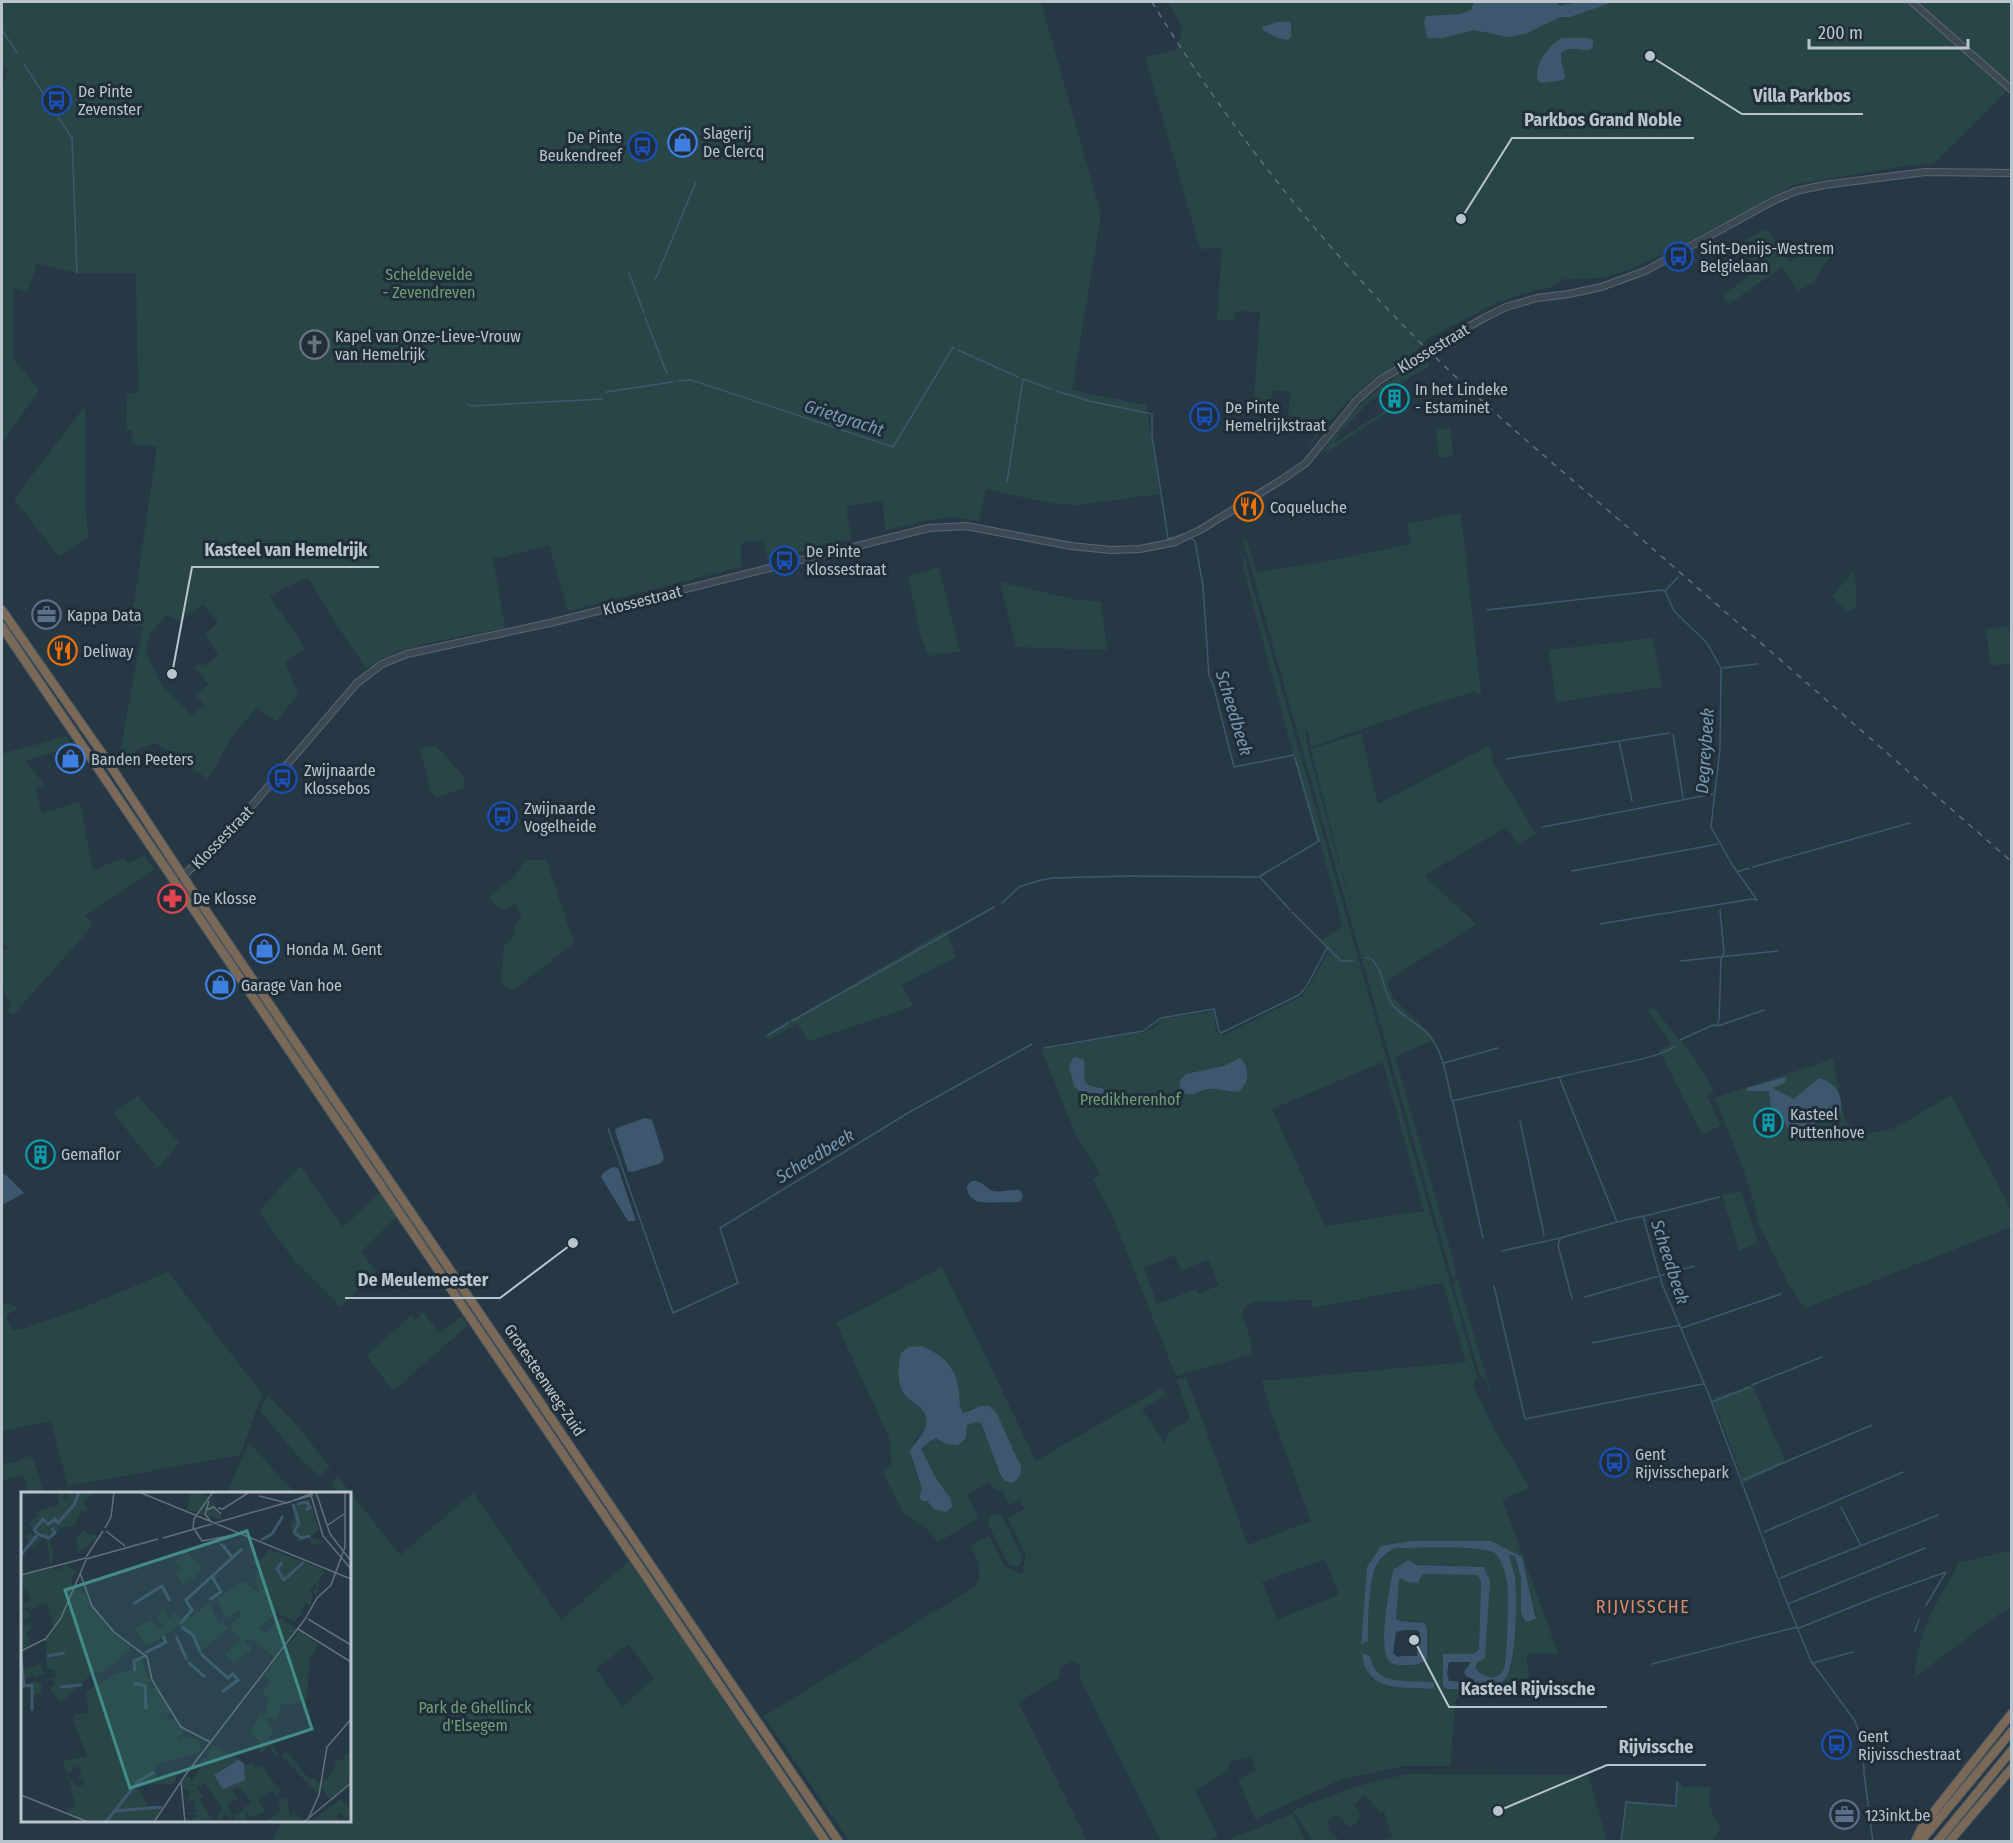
<svg xmlns="http://www.w3.org/2000/svg" width="2013" height="1843" font-family="'Fira Sans Condensed',sans-serif">
	<rect width="100%" height="100%" fill="#273845"/>
	<path fill="#294646" fill-rule="evenodd" d="M2 2H1041L1101 215 1072 390 1146 405 1160 494 1076 505 1048 503 986 489 979 521 953 517 928 520 885 531 883 501 846 506 851 539 768 560 763 540 741 543V567L568 611 549 545 497 559 493 558 505 628C458 638 407 642 366 668L338 627 308 577 269 596 305 648 285 661 298 694 276 721 256 707 230 740 208 779 155 743 139 749 126 760 120 753 143 626 131 625 157 447 131 444 132 430H126L127 394 138 393 136 273H77L37 263 28 292 14 288 13 358 39 390 2 443V90L8 68 2 67ZM203 604 218 622 205 634 218 655 208 664 193 666 209 684 196 695 205 706 191 715 162 685 145 652 150 633 167 615 181 621Z
		M1168 2H2011V87L1933 164 1896 167 1794 185 1683 245 1628 270 1603 278 1564 279 1552 287 1521 294 1496 303 1427 339C1411 359 1386 368 1367 384 1343 403 1323 429 1304 453L1321 427 1288 414 1291 392 1273 390 1268 414 1253 413 1260 312 1236 311 1233 320H1217L1222 247 1200 249 1145 57 1177 50 1183 27Z
		M1766 229 1791 262 1816 243 1833 253 1816 276 1814 282 1798 291 1782 267 1729 304 1722 296 1756 271 1750 260 1752 258 1744 241Z
		M1427 358 1429 364 1427 368 1370 401 1341 431 1334 442 1335 443 1390 407 1391 410 1327 452 1323 451C1356 404 1378 386 1427 358Z
		M85 406 86 510 88 537 59 556 14 499Z
		M1450 428 1453 456 1439 458 1436 430Z
		M1461 513 1481 694 1477 695 1476 691 1427 706 1311 747 1308 731 1305 732 1309 753 1353 915 1311 749 1314 748 1361 733 1378 804 1489 746 1494 764 1536 834 1518 844 1506 827 1424 876 1476 924 1387 981 1393 998 1435 1039 1395 1057 1452 1256 1456 1276 1452 1277 1237 519 1243 538 1247 540 1257 572 1318 563 1411 544 1407 524Z
		M1243 553 1477 1377 1473 1383 1474 1387 1493 1428 1530 1488 1502 1499 1558 1653 1528 1654 1526 1661 1530 1677 1456 1699 1450 1766H1403L1340 1780 1255 1819 1238 1779 1256 1771 1252 1756 1230 1762 1228 1770 1195 1791 1218 1837 1206 1841H1161L1079 1676 1081 1666 1073 1661 1060 1667 1059 1678 1018 1702 1087 1841H849L764 1716 973 1588C985 1575 977 1559 971 1545L989 1536 1005 1566 1022 1575 1026 1555 1008 1518 1025 1509 1020 1500 1009 1505 1002 1491 994 1489 990 1482 967 1495 979 1518 938 1542 927 1529 903 1512 883 1472 892 1465 889 1437 836 1323 942 1267 1036 1461 1160 1389 1167 1394 1142 1409 1164 1443 1170 1431 1190 1419 1177 1380 1186 1377 1248 1545 1311 1521 1273 1418 1262 1381 1466 1362 1443 1283 1312 1308 1311 1300 1254 1302C1237 1309 1242 1316 1247 1329 1249 1337 1251 1346 1253 1354L1176 1376 1111 1213 1093 1180 1101 1174 1076 1135 1042 1050 1147 1031 1154 1028 1163 1019 1213 1011 1216 1031 1223 1036 1303 996 1328 953 1321 941 1343 926 1320 842H1317L1243 567ZM1383 1062 1424 1211 1325 1226 1272 1109ZM1174 1255 1181 1270 1209 1260 1219 1285 1199 1294 1197 1289 1157 1304 1144 1268ZM921 1346 959 1387 958 1404 963 1413 983 1404 997 1414 1003 1429 1001 1476 981 1423 976 1422 967 1425 966 1438 946 1444 936 1438 929 1442 921 1449 937 1480 951 1499 934 1509 927 1501 919 1497 922 1489 912 1462 914 1441C937 1420 923 1408 904 1394L901 1353 909 1347ZM1491 1541 1522 1557 1536 1613V1619L1524 1622 1521 1613V1578L1515 1556 1508 1555 1515 1577 1514 1646 1511 1670 1483 1689 1443 1686 1444 1654H1473L1479 1650 1481 1581 1477 1575 1422 1574 1401 1578 1399 1580 1396 1619 1399 1621H1416L1427 1628 1421 1664H1396L1391 1663 1387 1602 1393 1570 1408 1560 1417 1564 1484 1567 1485 1658 1477 1663 1474 1667C1481 1676 1497 1683 1504 1669 1507 1661 1509 1593 1507 1582 1506 1575 1501 1558 1495 1553 1483 1545 1413 1548 1395 1548 1387 1552 1381 1557 1377 1564 1368 1580 1368 1622 1368 1641L1361 1643 1367 1567 1381 1546ZM1325 1559 1339 1595 1277 1620 1262 1582ZM1370 1656C1376 1689 1409 1678 1433 1683L1434 1687 1431 1689 1409 1688 1372 1679Z
		M939 567 960 651 928 656 920 634 908 576Z
		M1854 571 1857 603 1854 609 1846 611 1832 596Z
		M1000 582 1072 599 1101 602 1107 650 1016 647Z
		M2011 625V664L1990 665 1986 629Z
		M1653 638 1662 687 1556 702 1549 650Z
		M66 736 72 746 26 761 45 786 35 788 42 813 80 802 93 870 124 858 128 864 144 855 154 870 85 916 93 925 13 1015 8 1011 12 1005C0 989 1 971 2 951L8 948 2 940V754Z
		M436 746 465 778 463 788 436 798 431 791 420 748Z
		M525 860H546L574 943 512 991 501 982 504 945 512 939 515 926 522 915 515 904 502 911 488 897 515 876Z
		M946 930 956 957 901 985 913 1006 808 1041 798 1023 768 1040 765 1035Z
		M1653 1007 1694 1058 1714 1092 1707 1096 1721 1126 1702 1134 1659 1050 1671 1043 1648 1011Z
		M1833 1059 1845 1121 1864 1134 1895 1128 1951 1095 2011 1210V1227L1805 1308 1787 1282 1759 1224 1747 1179 1715 1098Z
		M138 1096 179 1143 158 1168 113 1113Z
		M300 1166 343 1227 380 1193 396 1217 361 1252 376 1271 341 1307 294 1260 259 1211Z
		M1741 1191 1758 1243 1739 1251 1722 1195Z
		M168 1272 262 1394 240 1455 68 1486 51 1421 2 1431V1305L8 1304 19 1308 5 1316 12 1330 26 1328 85 1307Z
		M1460 1279 1458 1281 1491 1393H1489L1486 1379 1480 1376 1453 1283 1456 1280Z
		M423 1312 439 1333 462 1316 468 1325 393 1391 367 1356 411 1315 415 1320Z
		M1752 1385 1786 1463 1744 1483 1713 1398Z
		M269 1393V1396L295 1423 330 1467 320 1476 304 1463 260 1411Z
		M249 1442 282 1480 297 1493H227Z
		M26 1456 31 1457 34 1461 43 1491 28 1493 24 1476 2 1480V1464L16 1462Z
		M338 1477 400 1555 473 1493 561 1620 629 1561 819 1841H272L283 1821 350 1820V1494L339 1493 331 1485ZM628 1644 654 1678 622 1707 596 1669Z
		M996 1513 1002 1516 1021 1554 1022 1561 1018 1566 1014 1567 1008 1564 988 1524 989 1517Z
		M2011 1550V1608L2002 1612 1914 1678C1917 1657 1920 1637 1929 1618 1937 1599 1950 1583 1958 1563Z
		M1410 1774 1588 1775 1607 1841H1375L1392 1837 1384 1811 1380 1812 1365 1795 1352 1806 1358 1809 1360 1817 1356 1824 1349 1826 1338 1816 1333 1817 1328 1822 1329 1830 1340 1841H1313L1293 1811C1334 1794 1367 1781 1410 1774Z
		M1677 1782H1681L1682 1787H1710C1708 1807 1711 1813 1721 1829L1711 1841H1621L1626 1802 1676 1806Z
		M1292 1814 1305 1841H1227L1233 1838Z"/>
	<path fill="#3d586e" fill-rule="evenodd" d="M1474 2H1555L1560 6 1576 2H1613L1570 17H1560L1525 34 1509 37 1474 30 1442 38H1427L1424 22 1426 16 1460 14 1471 10Z
		M1278 22H1291V36L1288 40 1278 38 1263 30 1262 27Z
		M1562 38H1588L1593 40C1595 61 1574 41 1561 53V60L1565 77 1563 80 1542 83 1538 81C1533 65 1549 45 1562 38Z
		M1076 1057 1084 1060C1087 1069 1079 1081 1091 1086 1097 1088 1101 1087 1105 1090L1104 1097 1100 1101 1089 1100 1074 1086 1069 1066 1073 1058Z
		M1240 1058C1251 1068 1249 1084 1238 1092 1228 1092 1218 1088 1208 1089 1199 1090 1195 1096 1185 1094L1180 1088V1081L1186 1074 1224 1066Z
		M1785 1077 1786 1082 1773 1088 1794 1099 1819 1078C1837 1083 1844 1097 1840 1115L1837 1117 1817 1120C1811 1131 1805 1149 1791 1133 1786 1129 1786 1121 1782 1116 1779 1112 1774 1110 1771 1107L1769 1091H1747L1746 1088Z
		M645 1118 652 1120 664 1158 661 1163 632 1172 628 1171 615 1131 617 1128Z
		M613 1167 618 1168 635 1218V1221H628L601 1177 603 1173Z
		M3 1174 6 1175 24 1193 2 1205Z
		M975 1181C984 1182 986 1189 993 1191 1002 1193 1011 1189 1020 1190L1023 1195 1021 1201C1014 1203 1008 1202 1001 1202 988 1203 968 1205 967 1187L970 1182Z
		M921 1346C940 1354 954 1364 958 1385 961 1397 957 1401 963 1413 979 1409 985 1397 997 1414L1021 1467C1021 1475 1019 1479 1012 1483L1005 1481 1001 1476 981 1423 976 1422 967 1425 966 1438 958 1445 946 1444 936 1438 929 1442 921 1449 937 1480 951 1499 952 1507 946 1512 934 1509 927 1501H922L919 1497 922 1489 910 1452C914 1443 925 1433 926 1424 928 1408 913 1404 905 1395 896 1383 898 1366 901 1353L909 1347Z
		M1411 1541H1491L1522 1557 1536 1619 1525 1622 1521 1613V1578L1515 1556 1509 1555C1510 1562 1514 1570 1515 1578 1517 1596 1517 1666 1505 1679 1494 1692 1463 1689 1447 1689L1443 1686V1654H1473L1479 1650 1481 1581 1477 1575 1422 1574 1418 1583 1408 1582 1401 1578 1399 1580 1396 1619 1400 1621 1424 1623 1427 1628V1659C1420 1665 1414 1665 1405 1665 1401 1665 1395 1665 1391 1663 1376 1653 1390 1587 1393 1570L1408 1560 1417 1565 1484 1567 1490 1581 1485 1658 1477 1663 1475 1667C1481 1677 1497 1683 1504 1669 1507 1660 1509 1593 1507 1582 1506 1575 1501 1558 1495 1553 1483 1545 1413 1548 1395 1548 1387 1552 1381 1557 1377 1564 1368 1580 1368 1623 1368 1641L1361 1644 1367 1567 1381 1546ZM1404 1630H1417L1420 1633 1417 1656H1403L1398 1657 1393 1653 1396 1632ZM1449 1662H1471L1464 1672 1466 1676 1474 1680 1473 1682 1449 1681 1447 1673Z
		M1362 1653 1370 1656C1376 1689 1409 1678 1434 1683V1688L1431 1689C1400 1687 1366 1692 1362 1653Z"/>
	<g fill="none" stroke-linecap="round" stroke-linejoin="round">
		<path stroke="#3d586e" stroke-width="1.5" d="M2 30 17 53
			M24 64 72 138 77 273
			M629 273 644 313
			M655 280 696 182
			M645 317 667 374
			M958 350 1018 377
			M677 381 691 380 893 447 953 347 954 348
			M1057 391 1089 401 1152 414V436L1168 538V539L1184 534
			M606 392 673 382
			M468 404 470 406 602 399
			M1007 482 1023 379 1051 389
			M1192 539 1195 541 1203 586 1209 676 1213 684 1234 767 1294 755
			M1487 610 1662 590 1665 591
			M1723 668 1757 664
			M1673 734 1683 798
			M1506 759 1619 741
			M1632 801 1619 741 1669 733
			M1543 827 1713 794
			M1753 867 1910 823
			M1572 871 1718 844
			M1737 872 1749 868
			M1260 876 1319 841 1295 758
			M1260 877 1290 910
			M1002 903 1019 887 1041 880 1053 878 1127 876 1259 877
			M1292 912 1341 961H1354
			M1600 924 1752 899 1757 900 1731 863 1711 827 1720 748 1721 668 1707 643 1674 611 1665 591 1678 577
			M1366 958H1370C1384 969 1382 990 1392 1004 1401 1016 1415 1022 1425 1031 1444 1049 1446 1077 1452 1101L1559 1077 1617 1222 1643 1216 1662 1284 1709 1395 1784 1595 1811 1661 1855 1721 1861 1739
			M1680 961 1778 951
			M1719 1020 1721 959 1724 953 1720 910
			M792 1021 994 907
			M1718 1026 1764 1010
			M768 1035 788 1023
			M1680 1040 1713 1025 1718 1026V1022
			M1044 1048 1143 1031 1161 1018 1214 1009 1219 1031 1221 1033 1299 995 1306 987 1327 948
			M1444 1063 1498 1048
			M1560 1077C1586 1069 1658 1060 1675 1046
			M1453 1102 1483 1238
			M1520 1121 1544 1235
			M608 1128 673 1313 738 1283 720 1228 908 1113 1032 1044
			M1645 1216 1719 1197
			M1560 1239 1558 1245 1572 1299
			M1502 1251 1560 1238 1617 1222
			M1494 1286 1525 1419 1703 1384
			M1585 1297 1694 1266
			M1682 1328 1781 1294
			M1592 1343 1680 1325
			M1752 1385 1822 1357
			M1712 1402 1750 1387
			M1743 1480 1872 1425
			M1841 1507 1861 1546
			M1764 1532 1903 1472
			M1780 1578 1938 1515
			M1788 1604 1925 1548
			M1799 1628 1884 1594 1946 1572 1926 1605
			M1915 1631 1919 1620
			M1813 1663 1853 1652
			M1652 1664 1797 1627
			M1863 1747 1864 1773 1873 1842
			M1621 1842 1626 1802 1676 1806 1677 1782"/>
		<defs>
			<path id="minor" d="M1912 2 2012 90
				M1442 342 1484 318 1506 307 1537 298 1569 294 1601 287 1645 271 1773 201 1796 191 1824 185 1925 172 2012 173
				M181 878 231 830 357 683 382 664 407 654 554 622 929 528 966 526 1071 546 1111 550 1140 549 1175 542 1200 530 1283 479 1306 463 1357 400 1380 380 1418 357"/>
			<path id="highway" d="M2 610 104 756 192 890 839 1842
				M2 627 826 1842
				M1915 1842 1921 1829 1940 1804 2012 1713
				M1920 1842 2012 1731
				M1937 1842 2012 1750
				M1949 1842 2012 1768"/>
		</defs>
		<use href="#minor" stroke="#5a6772" stroke-width="8"/>
		<use href="#highway" stroke="#46545f" stroke-width="10"/>
		<use href="#minor" stroke="#3c4955" stroke-width="6"/>
		<use href="#highway" stroke="#7b6958" stroke-width="8"/>
		<path stroke="#5e6e7b" stroke-width="1.5" stroke-dasharray="6 6" stroke-linecap="butt" d="M1152 2C1231 131 1325 250 1434 356 1506 426 1584 489 1660 555 1777 657 1894 759 2012 862"/>
		<defs>
			<path id="minor-bridge" d="M1418 357 1442 342"/>
		</defs>
		<use href="#minor-bridge" stroke="#5a6772" stroke-width="8" stroke-linecap="butt"/>
		<use href="#minor-bridge" stroke="#3c4955" stroke-width="6"/>
	</g>
	<defs>
		<symbol id="bus-ring" viewBox="-11 -11 22 22"><circle r="9.5" fill="#202e3a" stroke="#1a4fb4" stroke-width="1.5"/><path d="M-5-6H5V4H4V6H2V4H-2V6H-4V4H-5ZM-3.5-4V0h7V-4ZM-3.5 1.2v1.5H-2V1.2ZM2 1.2v1.5H3.5V1.2Z" fill="#1a4fb4"/></symbol>
		<symbol id="shop-ring" viewBox="-11 -11 22 22"><circle r="9.5" fill="#202e3a" stroke="#3f7fe0" stroke-width="1.5"/><path d="M-5-2.5h2.3a2.7 3.5 0 0 1 5.4 0H5L5.5 6h-11ZM-1.5-2.5h3a1.5 2.3 0 0 0-3 0Z" fill="#3f7fe0"/></symbol>
		<symbol id="church-ring" viewBox="-11 -11 22 22"><circle r="9.5" fill="#202e3a" stroke="#6b7280" stroke-width="1.5"/><path d="M-1.2-6h2.4v3.5h3.3v2.4h-3.3V6h-2.4V-.1h-3.3v-2.4h3.3Z" fill="#6b7280"/></symbol>
		<symbol id="building-ring" viewBox="-11 -11 22 22"><circle r="9.5" fill="#202e3a" stroke="#0f9aa8" stroke-width="1.5"/><path d="M-4-6H4V6H1V3H-1V6H-4ZM-2.5-4.3h1.7v1.8h-1.7ZM.8-4.3h1.7v1.8H.8ZM-2.5-1h1.7V.8h-1.7ZM.8-1h1.7V.8H.8Z" fill="#0f9aa8"/></symbol>
		<symbol id="restaurant-ring" viewBox="-11 -11 22 22"><circle r="9.5" fill="#202e3a" stroke="#e8710a" stroke-width="1.5"/><path d="M-5-6h1v4h1v-4h1v4h1v-4h1v5L-1.5 .5V6h-2V.5L-5-1ZM5-6V6H3V1.5H1.5Q1.5-4 5-6Z" fill="#e8710a"/></symbol>
		<symbol id="office-ring" viewBox="-11 -11 22 22"><circle r="9.5" fill="#202e3a" stroke="#5c6f8a" stroke-width="1.5"/><path d="M-6-3h4V-5.5h4V-3h4V5H-6ZM-1-4.5V-3h2v-1.5ZM-6 0V1H6V0Z" fill="#5c6f8a"/></symbol>
		<symbol id="pharmacy-ring" viewBox="-11 -11 22 22"><circle r="9.5" fill="#202e3a" stroke="#e0444e" stroke-width="1.5"/><path d="M-2-6h4v4h4v4h-4v4h-4v-4h-4v-4h4Z" fill="#e0444e"/></symbol>
	</defs>
	<g fill-rule="evenodd">
		<use href="#bus-ring" x="40" y="84" width="33" height="33"/>
		<use href="#shop-ring" x="666" y="126" width="33" height="33"/>
		<use href="#bus-ring" x="626" y="130" width="33" height="33"/>
		<use href="#bus-ring" x="1662" y="240" width="33" height="33"/>
		<use href="#church-ring" x="298" y="328" width="33" height="33"/>
		<use href="#building-ring" x="1378" y="382" width="33" height="33"/>
		<use href="#bus-ring" x="1188" y="400" width="33" height="33"/>
		<use href="#restaurant-ring" x="1232" y="490" width="33" height="33"/>
		<use href="#bus-ring" x="768" y="544" width="33" height="33"/>
		<use href="#office-ring" x="30" y="598" width="33" height="33"/>
		<use href="#restaurant-ring" x="46" y="634" width="33" height="33"/>
		<use href="#shop-ring" x="54" y="742" width="33" height="33"/>
		<use href="#bus-ring" x="266" y="762" width="33" height="33"/>
		<use href="#bus-ring" x="486" y="800" width="33" height="33"/>
		<use href="#pharmacy-ring" x="156" y="882" width="33" height="33"/>
		<use href="#shop-ring" x="248" y="932" width="33" height="33"/>
		<use href="#shop-ring" x="204" y="968" width="33" height="33"/>
		<use href="#building-ring" x="1752" y="1106" width="33" height="33"/>
		<use href="#building-ring" x="24" y="1138" width="33" height="33"/>
		<use href="#bus-ring" x="1598" y="1446" width="33" height="33"/>
		<use href="#bus-ring" x="1820" y="1728" width="33" height="33"/>
		<use href="#office-ring" x="1828" y="1798" width="33" height="33"/>
	</g>
	<g text-anchor="middle" stroke-width="6" stroke-linejoin="round" paint-order="stroke">
		<g font-size="16" fill="#b9c4ce" stroke="#202e3a" text-anchor="start">
			<text x="78" y="97">De Pinte<tspan x="78" dy="18">Zevenster</tspan></text>
			<text x="703" y="139">Slagerij<tspan x="703" dy="18">De Clercq</tspan></text>
			<text x="622" y="143" text-anchor="end">De Pinte<tspan x="622" dy="18">Beukendreef</tspan></text>
			<text x="1700" y="254">Sint-Denijs-Westrem<tspan x="1700" dy="18">Belgielaan</tspan></text>
			<text x="335" y="342">Kapel van Onze-Lieve-Vrouw<tspan x="335" dy="18">van Hemelrijk</tspan></text>
			<text x="1415" y="395">In het Lindeke<tspan x="1415" dy="18">- Estaminet</tspan></text>
			<text x="1225" y="413">De Pinte<tspan x="1225" dy="18">Hemelrijkstraat</tspan></text>
			<text x="1270" y="513">Coqueluche</text>
			<text x="806" y="557">De Pinte<tspan x="806" dy="18">Klossestraat</tspan></text>
			<text x="67" y="621">Kappa Data</text>
			<text x="83" y="657">Deliway</text>
			<text x="91" y="765">Banden Peeters</text>
			<text x="304" y="776">Zwijnaarde<tspan x="304" dy="18">Klossebos</tspan></text>
			<text x="524" y="814">Zwijnaarde<tspan x="524" dy="18">Vogelheide</tspan></text>
			<text x="193" y="904">De Klosse</text>
			<text x="286" y="955">Honda M. Gent</text>
			<text x="241" y="991">Garage Van hoe</text>
			<text x="1790" y="1120">Kasteel<tspan x="1790" dy="18">Puttenhove</tspan></text>
			<text x="61" y="1160">Gemaflor</text>
			<text x="1635" y="1460">Gent<tspan x="1635" dy="18">Rijvisschepark</tspan></text>
			<text x="1858" y="1742">Gent<tspan x="1858" dy="18">Rijvisschestraat</tspan></text>
			<text x="1865" y="1821">123inkt.be</text>
		</g>
		<g font-size="16" fill="#709f75" stroke="#202e3a">
			<text x="429" y="280">Scheldevelde<tspan x="429" dy="18">- Zevendreven</tspan></text>
			<text x="1130" y="1105">Predikherenhof</text>
			<text x="475" y="1713">Park de Ghellinck<tspan x="475" dy="18">d'Elsegem</tspan></text>
		</g>
		<g font-size="16" fill="#b9c4ce" stroke="#202e3a">
			<text transform="translate(1433 348) rotate(-31)" y="6">Klossestraat</text>
			<text transform="translate(642 600) rotate(-14)" y="6">Klossestraat</text>
			<text transform="translate(222 837) rotate(-46)" y="6">Klossestraat</text>
			<text transform="translate(545 1380) rotate(56)" y="6">Grotesteenweg-Zuid</text>
		</g>
		<g font-size="18" font-style="italic" fill="#7998b1" stroke="#202e3a">
			<text transform="translate(844 418) rotate(18)" y="6">Grietgracht</text>
			<text transform="translate(1234 713) rotate(73)" y="6">Scheedbeek</text>
			<text transform="translate(1705 751) rotate(-86)" y="6">Degreybeek</text>
			<text transform="translate(815 1156) rotate(-31)" y="6">Scheedbeek</text>
			<text transform="translate(1670 1262) rotate(72)" y="6">Scheedbeek</text>
		</g>
		<g font-size="18" letter-spacing="1.5" fill="#da8b68" stroke="#202e3a">
			<text x="1643" y="1613">RIJVISSCHE</text>
		</g>
	</g>
	<g transform="translate(21 1492)">
		<rect width="330" height="330" fill="#273845"/>
		<path d="M37 0H44L41 8 47 6V0H75L61 10 66 15 69 13 65 20 60 18 54 33 39 36 28 47 33 65 29 74 26 47 18 44 20 47 11 58 5 44 9 40 14 46 17 43 8 31 17 24 15 20 38 13ZM183 0 181 4H187V11L190 13 189 11 195 0 191 10 202 28 166 18 169 2ZM289 8 298 38 289 45 303 50 291 53 288 45 280 46 278 51 269 35 273 28 271 13ZM64 38 65 43 75 42 76 46 58 61 55 45ZM248 57 301 77 303 81 296 90 298 92 295 105 292 99 296 95 294 92 287 99 291 100 290 113 284 110 283 116 278 117 282 120 273 130 252 118 255 121 238 136 244 141 260 126 275 137 254 166 234 149 225 147 224 151 231 154 229 159 213 171 204 163 220 147 209 137 213 136 211 133 179 160 172 142 157 134 120 158 125 154 113 136 130 128 138 138 144 134 135 125 142 118 149 127 153 121 161 128 165 121 169 125 222 89 239 102 233 83 239 78 230 70 243 65ZM196 108 205 127 217 118 221 123 206 135 202 129 198 131 189 113ZM165 58 180 76 174 83 177 85 167 88 156 101 162 92 155 81 161 76 154 69ZM45 72 55 80 50 88 53 95 63 100 86 133 109 152V159L100 162 101 166 78 181 74 179 40 210 28 195 34 194 33 188H27L35 185 34 179 26 176 25 149 33 138 26 111 11 117 0 114V105L4 112 10 107 5 97 0 99V84L34 75 37 78ZM0 118 8 120 9 126 1 128 3 134 9 131 10 137 5 141 8 148 2 153 9 151 0 158ZM278 139 297 153 289 167 285 211 260 212 257 227 245 226 253 242 247 246 257 262 255 264 248 254 238 263 240 252 229 239 243 217 240 226 247 218 244 215 249 207 241 202 250 189 243 184ZM120 166 131 196 135 195 151 220 145 225 148 229 155 226 163 239 156 247 159 250 163 245 171 246 179 251 180 259 132 274 137 285 146 280 156 283 153 292 115 293 129 316 141 315 132 330 63 328 48 322 47 317 55 315 47 284 56 294 63 293 64 288 58 286 61 277 56 274 46 282 42 269 66 264 52 226 55 222 68 221 65 200 95 181 113 178 112 170ZM20 172V179L25 181 15 184V191H21L20 200 27 199 11 203 10 193 0 194 14 191V184L3 186 4 177ZM190 253 208 262 206 266 212 264 225 273 231 271 234 277 241 273 256 296H260L257 304 251 298 237 308 245 319 230 326 224 317 226 330H216L212 324 208 327 205 321 199 330 195 324 202 318 183 290 176 296 182 305 178 307 193 330H169L175 323 163 321 175 320 173 308 166 309 170 300 162 296V289L167 283 171 288 182 273 186 277 179 266H187ZM214 269 203 297 193 283ZM219 295 231 311 225 315 221 312 224 317 213 324 206 314 217 306 211 298ZM265 259 289 288 293 286 299 293 298 303 260 263ZM330 260V290L311 309 300 296 302 287 306 288 315 274 312 270 324 267 322 263ZM261 306 266 307 269 326 274 321 281 330H245L260 317 257 312ZM330 306 325 313 330 319 327 330 319 320 315 324 319 330 294 327 319 307 324 312Z" fill="#294646" fill-rule="evenodd"/>
		<path d="M217 268 223 271 224 288 202 297 193 283Z" fill="#3d586e"/>
		<path fill="none" stroke="#3d586e" stroke-width="3" d="M272 12 278 31 273 40 280 46 289 44M276 12 286 10 289 15 285 18M17 42 28 46 34 41 31 36M17 42 13 38 22 27 27 32 34 27 37 31 53 13 58 0M240 48 251 42 262 24M205 55 202 54 212 66M0 63 16 43M261 70 256 77 263 88 283 70M188 108 200 100 191 84M112 112 141 94 149 109M160 131 171 118 165 108 221 57M160 135 172 143 179 160M155 144 166 168M124 161 145 150 142 144M179 161 207 186 212 182 217 188 201 200M0 163 3 194 11 193V219M26 164 44 161M167 170 184 185M114 179 113 169 124 164M113 191 124 194 125 217M39 195 61 193M114 292 133 280M93 319 141 315M85 330 114 293"/>
		<path fill="none" stroke="#61707c" stroke-width="1.5" d="M118 0 330 87M289 0 302 44 330 77M295 0 309 42 330 69M238 4 266 11 294 0M188 9 184 22 190 30M197 16 202 17 227 1M185 18 193 15 200 22M307 33 323 22M84 36 90 25 93 0M172 37 173 27 192 0M174 38 181 49 213 43M85 39 104 54M142 46 292 3M65 65 82 39M65 67 137 47M59 81 71 114 93 140 126 165 131 188 160 235 189 250M0 83 65 66M287 127 330 153M277 137 330 170M24 148 40 126 65 68M0 159 24 147M160 290 164 330M0 303 67 330M288 325 298 303 306 255 330 227M133 330 165 282 284 127 296 106 310 93 324 55V0M283 330 330 291"/>
		<path fill="#428d8b" fill-opacity="0.15" stroke="#428d8b" stroke-width="3" d="M226 39 291 237 109 296 44 98Z"/>
		<rect width="330" height="330" fill="none" stroke="#b9c4ce" stroke-width="3"/>
	</g>
	<path fill="none" stroke="#b9c4ce" stroke-width="2" d="M1650 56L1742 114H1863M1461 219L1512 138H1694M172 674L192 567H379M573 1243L500 1298H345M1414 1640L1449 1707H1607M1498 1811L1607 1765H1706"/>
	<g fill="#b9c4ce" stroke="#202e3a" stroke-width="2">
		<circle cx="1650" cy="56" r="6"/>
		<circle cx="1461" cy="219" r="6"/>
		<circle cx="172" cy="674" r="6"/>
		<circle cx="573" cy="1243" r="6"/>
		<circle cx="1414" cy="1640" r="6"/>
		<circle cx="1498" cy="1811" r="6"/>
	</g>
	<g font-size="18" text-anchor="middle" font-weight="bold" fill="#b9c4ce" stroke="#202e3a" stroke-width="6" stroke-linejoin="round" paint-order="stroke">
		<text x="1802" y="102">Villa Parkbos</text>
		<text x="1603" y="126">Parkbos Grand Noble</text>
		<text x="286" y="556">Kasteel van Hemelrijk</text>
		<text x="423" y="1286">De Meulemeester</text>
		<text x="1528" y="1695">Kasteel Rijvissche</text>
		<text x="1656" y="1753">Rijvissche</text>
	</g>
	<rect width="2013" height="1843" fill="none" stroke="#b9c4ce" stroke-width="6"/>
	<path d="M1809 39v9h159v-9" fill="none" stroke="#b9c4ce" stroke-width="3"/>
	<text x="1818" y="39" font-size="18" fill="#b9c4ce" stroke="#202e3a" stroke-width="4.5" paint-order="stroke">200 m</text>
</svg>
